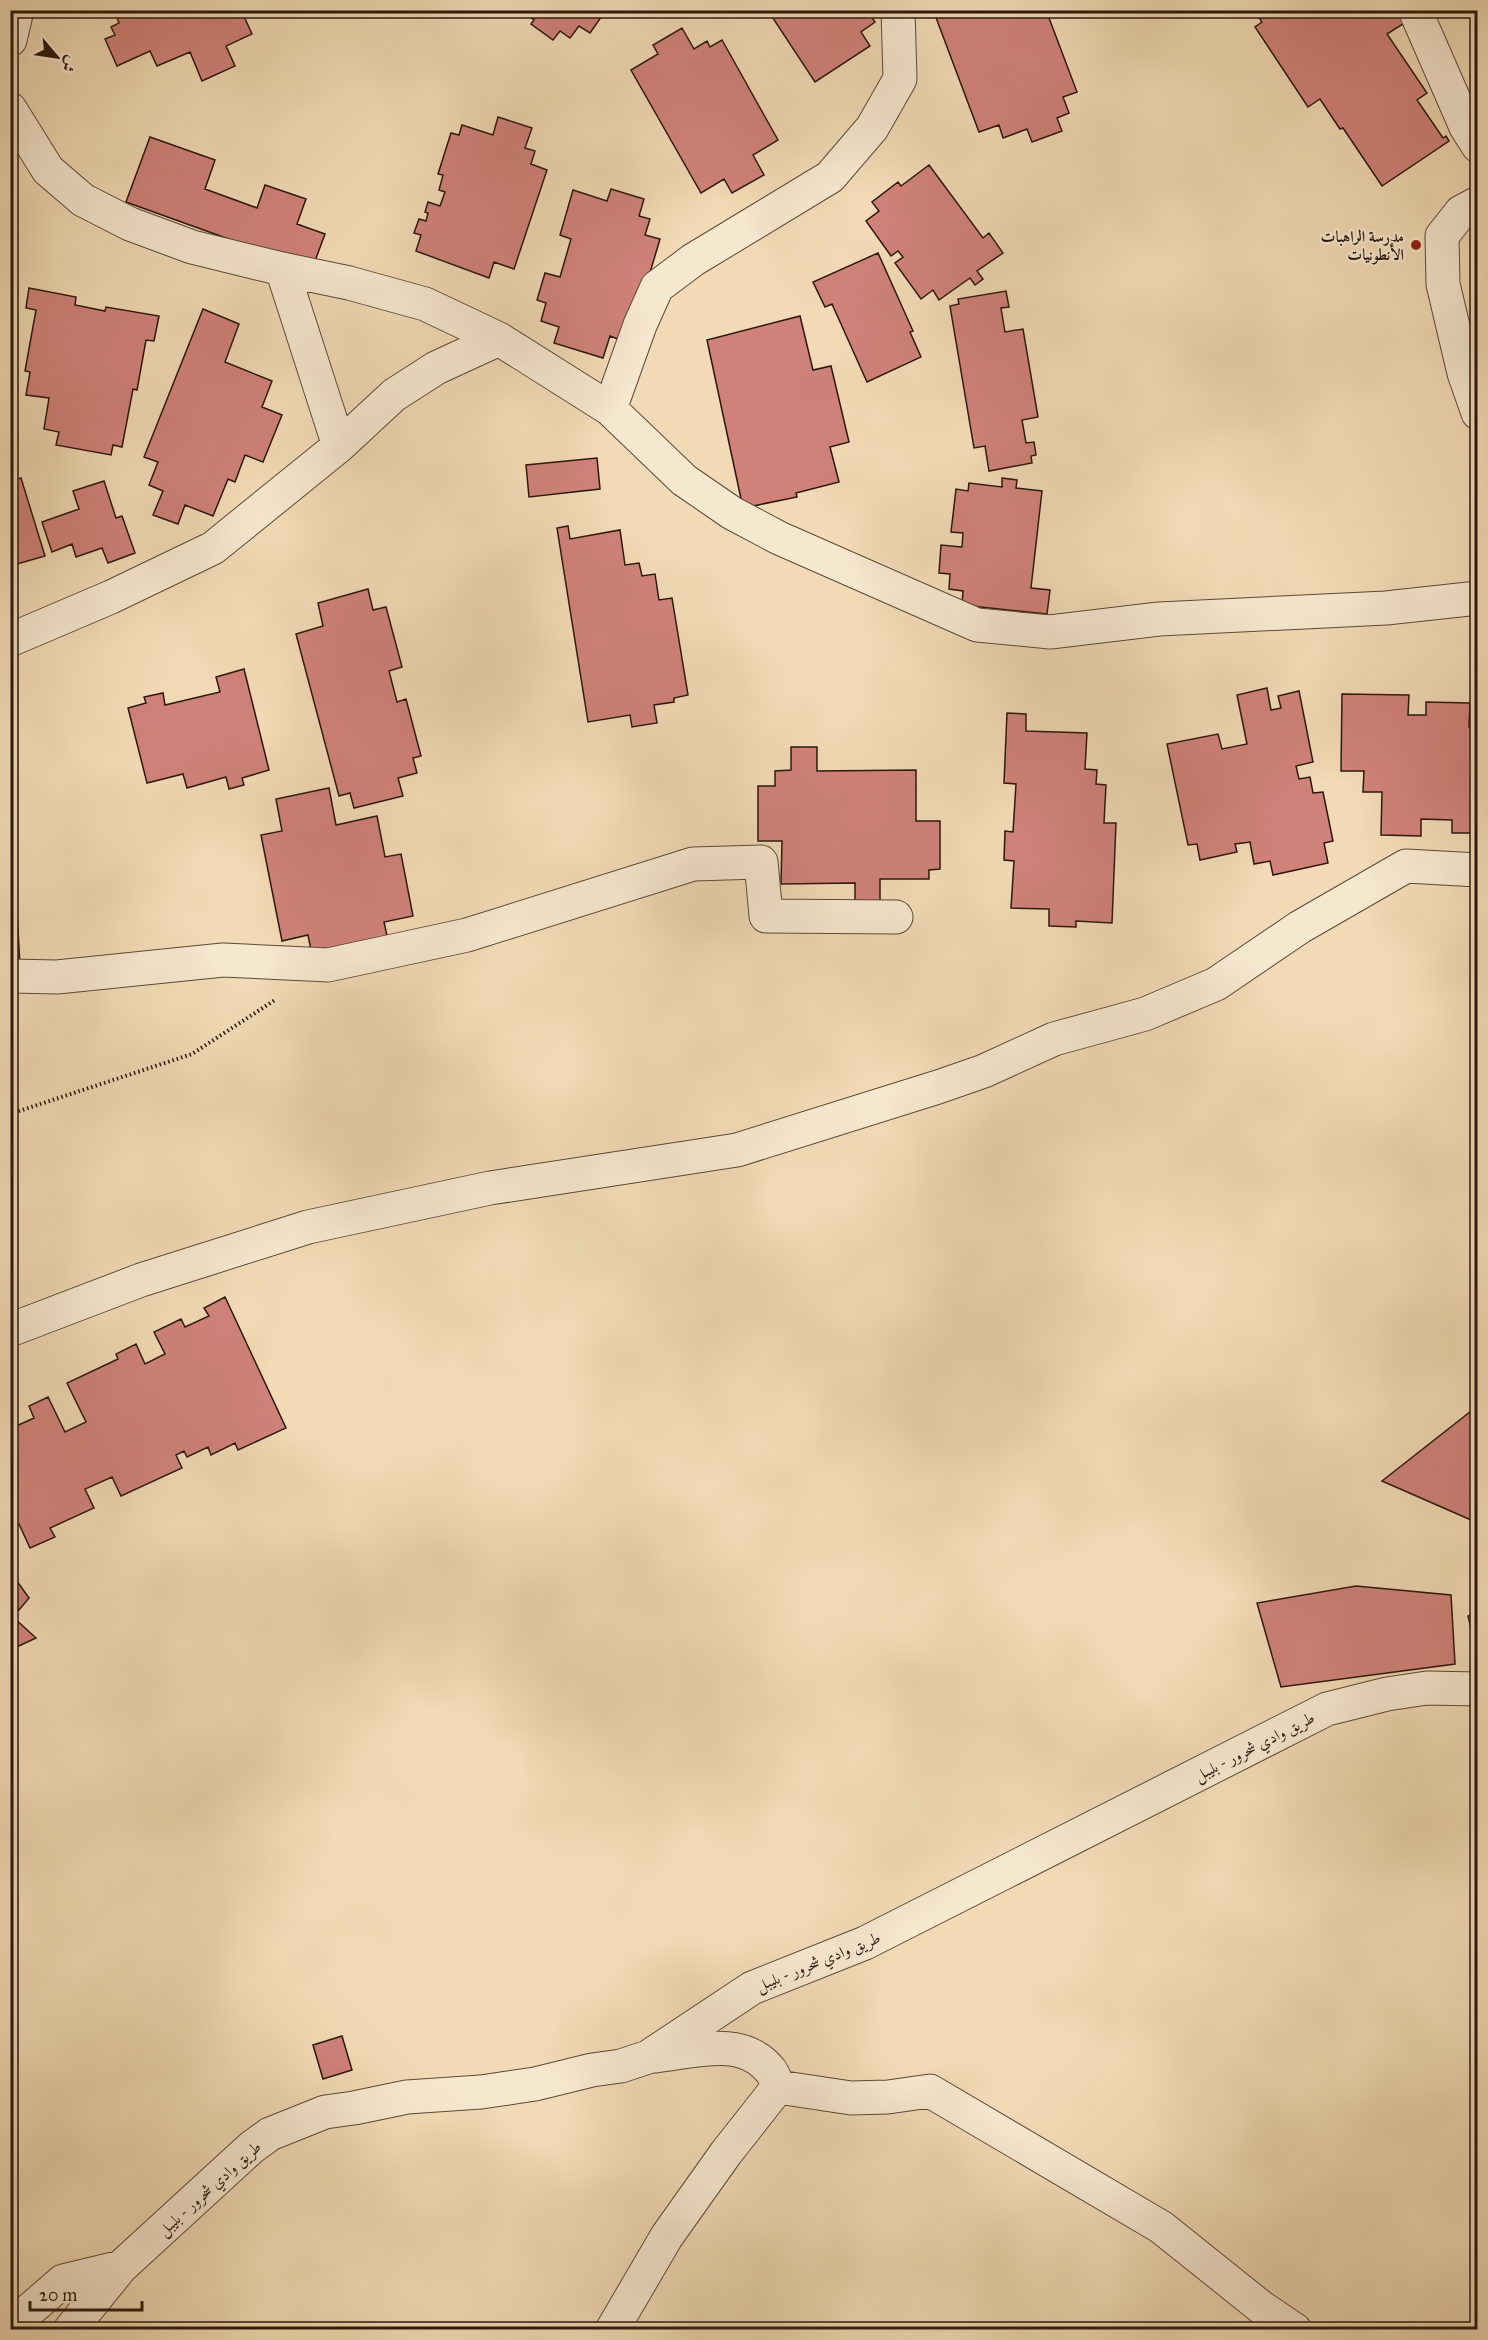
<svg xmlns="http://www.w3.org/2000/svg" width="1488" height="2340" font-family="'IM FELL Great Primer',Amiri,serif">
	<rect width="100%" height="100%" fill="#f1dab5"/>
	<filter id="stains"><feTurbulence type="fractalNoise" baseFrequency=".00333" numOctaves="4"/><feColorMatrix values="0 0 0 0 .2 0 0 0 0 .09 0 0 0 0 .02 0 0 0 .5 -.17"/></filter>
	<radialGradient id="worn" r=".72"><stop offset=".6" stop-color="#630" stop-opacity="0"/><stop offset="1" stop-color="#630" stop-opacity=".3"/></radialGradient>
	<path fill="#d0827a" stroke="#2b170d" stroke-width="1.5" d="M114 10H144L145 14 153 10H182L185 17 199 10H241L252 34 226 46 235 66 202 81 190 52 157 66 150 51 117 66 105 39 115 35 111 27 119 23Z
		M521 10H606L590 33 579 26 570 38 560 31 553 40 531 24 534 20Z
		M755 10H867L875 22 861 32 870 46 815 82 769 12 760 18Z
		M946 10H1034L1036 14 1046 10 1077 92 1063 97 1069 113 1057 118 1062 131 1032 142 1027 129 1003 138 999 125 979 132 935 15Z
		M1254 10H1398L1406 22 1387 34 1427 93 1417 100 1443 138 1446 136 1449 141 1382 186 1343 128 1340 129 1320 99 1308 107 1255 27 1262 22Z
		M682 28 694 49 707 41 710 47 722 40 778 140 753 155 764 175 732 193 724 179 701 193 631 70 658 54 653 45Z
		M498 117 532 128 525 148 535 151 531 164 547 170 514 269 494 262 489 278 416 251 421 235 414 233 419 219 426 221 428 213 425 212 428 202 440 206 445 192 439 190 443 175 438 174 451 133 459 135 462 125 493 135Z
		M150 137 215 160 205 189 257 208 265 185 306 199 297 224 325 234 312 269 126 202Z
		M929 165 983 238 989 233 1003 253 977 271 983 279 975 285 970 278 939 300 933 290 921 299 895 263 903 257 898 251 891 256 866 221 879 211 872 202 898 182 901 186Z
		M611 189 644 199 639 216 650 219 645 235 660 239 629 343 610 336 603 358 554 343 559 327 541 321 546 303 537 300 545 273 560 277 571 239 560 235 573 190 607 201Z
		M878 253 913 331 910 332 921 357 867 382 832 304 825 307 813 282Z
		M29 288 76 297 75 305 105 311 106 307 159 316 154 341 146 340 137 390 133 389 122 447 113 445 111 455 56 445 59 432 44 429 49 398 26 395 30 372 25 371 36 310 26 308Z
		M1006 291 1009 307 1001 308 1005 332 1023 329 1038 417 1022 420 1026 443 1034 442 1036 455 1031 456 1032 463 989 471 985 446 974 448 950 306 959 304 958 299Z
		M203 309 239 324 225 362 272 381 262 407 282 415 263 462 245 455 235 482 228 479 213 516 185 505 178 524 153 515 163 491 149 485 158 462 144 457Z
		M800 316 813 370 831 366 849 442 830 447 839 482 796 493 797 497 743 508 707 340Z
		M10 416 18 436 10 439Z
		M597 458 600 489 529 497 526 465Z
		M21 478 45 556 10 566V481Z
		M1002 478 1017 480 1016 488 1042 491 1031 588 1050 590 1047 614 962 605 963 591 949 589 950 574 939 573 941 545 962 547 963 533 951 532 956 489 968 491 969 483 1002 487Z
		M104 481 116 518 122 516 135 553 108 563 102 548 76 557 72 544 52 552 42 522 79 509 73 491Z
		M568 526 570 539 620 530 625 565 639 563 642 576 655 574 659 600 672 598 688 695 674 698V702L654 705 657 723 632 727 630 715 588 722 557 528Z
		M368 589 373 610 386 607 402 667 389 671 397 702 406 699 421 756 413 758 417 773 398 778 403 796 354 808 350 793 339 796 296 634 323 626 318 603Z
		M244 669 269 770 242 778 244 785 229 789 226 777 187 788 183 774 147 783 128 708 146 703 144 697 163 693 165 705 220 692 216 677Z
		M1267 688 1271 710 1281 708 1278 696 1299 691 1313 762 1296 766 1299 779 1310 777 1313 793 1323 792 1333 841 1324 843 1328 863 1273 875 1270 861 1254 864 1250 842 1235 844 1237 852 1200 860 1197 844 1188 845 1167 744 1218 734 1222 749 1247 744 1237 695Z
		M1342 694 1409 695 1408 715H1426V702L1470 703 1469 727H1478V833H1452V820L1421 819V836L1381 835 1382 792H1363L1364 771H1341Z
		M1007 713 1026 714V731L1087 733 1085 769 1097 770 1096 784 1106 785 1104 823H1116L1112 923 1076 921V927L1049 926V909L1011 908 1014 861 1004 860 1005 831 1013 832 1016 784 1004 783Z
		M791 747H817V771L916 770V821H940V869L929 870V879H880V903L855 904V883L781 884 782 841H758V786H775V771L791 770Z
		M329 788 336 825 377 816 385 857 401 854 413 916 384 922 389 945 313 960 308 935 282 941 261 835 282 831 276 799Z
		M10 857H14L20 966 10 967Z
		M225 1297 286 1428 238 1450 235 1443 211 1455 208 1447 187 1457 184 1451 176 1455 182 1468 121 1496 112 1477 85 1489 94 1508 50 1528 55 1537 30 1548 19 1524 10 1528V1420L14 1427 34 1418 29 1406 48 1397 65 1432 86 1422 67 1383 118 1359 116 1354 136 1344 145 1364 165 1354 154 1332 181 1319 185 1327 209 1316 204 1308Z
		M1475 1408H1478V1523L1382 1481Z
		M14 1577 29 1598 13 1617 36 1638 10 1650V1578Z
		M1356 1586 1451 1595 1455 1664 1281 1687 1257 1603Z
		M1478 1613V1658L1468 1616Z
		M342 2036 352 2070 323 2079 313 2045Z
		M10 2287 18 2302 10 2306Z"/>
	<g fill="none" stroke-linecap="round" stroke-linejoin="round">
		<defs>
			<path id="minor" d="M1415 10 1466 127 1478 146
				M10 40 17 10
				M10 109 48 170 83 200 130 224 192 247 282 269 349 283 425 304 499 339 610 409 684 480 732 513 779 538 977 625 1050 632 1159 619 1386 608 1478 598
				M1478 203 1461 212 1442 236 1443 284 1464 373 1478 413
				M282 269 339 446
				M610 409 640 325 657 287 693 260 830 177 872 128 900 79 898 10
				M10 640 111 597 213 548 339 446 394 395 436 368 499 339
				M10 976 57 977 223 960 328 965 467 935 693 864 761 862 766 916 896 917
				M10 1330 141 1280 308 1227 490 1188 737 1150 938 1087 984 1071 1054 1039 1145 1014 1216 984 1300 927 1406 866 1478 870
				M778 2087 851 2098 888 2097 930 2091 1161 2227 1261 2307 1295 2330
				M10 2327 63 2281 121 2267
				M70 2330 121 2267 252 2147 270 2134 325 2112 354 2108 407 2097 481 2092 535 2084 592 2070 621 2066 648 2057 752 1988 865 1943 1327 1709 1387 1694 1427 1688 1478 1689
				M612 2330 667 2236 726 2153 778 2087C776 2082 774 2074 770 2070 742 2035 693 2052 655 2056"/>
		</defs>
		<use href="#minor" stroke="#5c4837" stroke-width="35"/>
		<path stroke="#2b170d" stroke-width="4" stroke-dasharray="1.5 3" stroke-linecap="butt" d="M10 1114 192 1054 275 1000"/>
		<use href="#minor" stroke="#f6e7cf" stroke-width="33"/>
	</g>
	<circle fill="#8f2418" stroke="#f6e7cf" stroke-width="2" cx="1416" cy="245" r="6"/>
	<g text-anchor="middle" stroke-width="4.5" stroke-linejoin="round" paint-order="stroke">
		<g font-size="16" font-weight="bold" fill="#2b170d" stroke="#f6e7cf" text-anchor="end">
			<text x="1404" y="242">مدرسة الراهبات<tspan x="1404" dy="18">الأنطونيات</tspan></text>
		</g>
		<g font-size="16" fill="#2b170d" stroke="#f6e7cf">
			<text transform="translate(1254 1746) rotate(-27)" y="6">طريق وادي شحرور - بليبل</text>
			<text transform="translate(818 1961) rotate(-22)" y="6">طريق وادي شحرور - بليبل</text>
			<text transform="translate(209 2188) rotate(-42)" y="6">طريق وادي شحرور - بليبل</text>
		</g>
	</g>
	<rect width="1488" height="2340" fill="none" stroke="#f1dab5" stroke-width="36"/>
	<rect x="12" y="12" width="1464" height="2316" fill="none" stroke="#2b170d" stroke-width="3"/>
	<rect x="18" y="18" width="1452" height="2304" fill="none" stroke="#2b170d" stroke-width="1.5"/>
	<g transform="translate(57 57) rotate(119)" stroke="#f6e7cf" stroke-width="4.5" paint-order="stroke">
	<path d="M0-4.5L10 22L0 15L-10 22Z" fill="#2b170d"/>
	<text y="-9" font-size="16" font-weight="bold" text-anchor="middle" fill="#2b170d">ش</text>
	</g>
	<path d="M30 2301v9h112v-9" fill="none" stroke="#2b170d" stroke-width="3"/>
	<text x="39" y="2301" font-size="18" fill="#2b170d" stroke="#f6e7cf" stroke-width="4.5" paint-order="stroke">20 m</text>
	<rect width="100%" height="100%" filter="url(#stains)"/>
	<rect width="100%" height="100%" fill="url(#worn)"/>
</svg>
